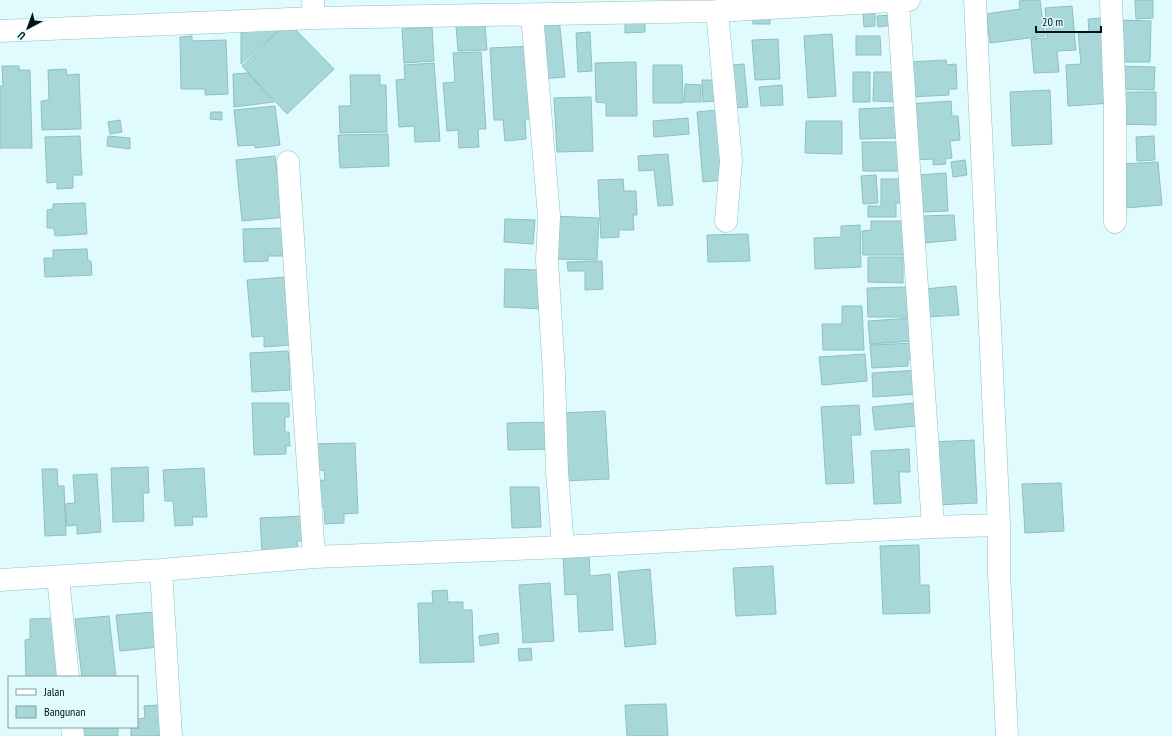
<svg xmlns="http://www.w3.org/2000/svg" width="1172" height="736" font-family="'PT Sans Narrow',sans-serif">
	<rect width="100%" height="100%" fill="#dffbfd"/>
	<path fill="#a8d7da" stroke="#90bfc1" d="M1028 0H1040L1045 36 990 43 986 14 1020 9 1019 1Z
		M1135 0H1153V18L1136 19Z
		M1072 6 1076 50 1057 51 1059 72 1034 73 1031 39 1047 38 1045 8Z
		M753 11H770V24H753Z
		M863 13H875V26L864 27Z
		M892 15 893 25 878 27 877 16Z
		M559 18 565 77 541 79 535 20Z
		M1105 18 1112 103 1068 106 1066 65 1081 64 1078 33 1089 32 1088 19Z
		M645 19V32L625 33V20Z
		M1120 20 1151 21 1150 62H1120Z
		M288 22 334 69 287 114 242 66Z
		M485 25 487 50 458 51 456 26Z
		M432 27 434 61 404 63 402 29Z
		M241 28H281L241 64Z
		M590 32 592 71 578 72 576 33Z
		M832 34 836 96 808 98 804 36Z
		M192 36V41L226 40 228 94 205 95V89H181L180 37Z
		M856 36H880L881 55H856Z
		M778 39 780 79 755 80 752 40Z
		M534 46 538 118 525 119 526 139 505 141 503 120H494L490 48Z
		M481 52 486 129H478L479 147 459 148 458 130 447 131 443 83 455 82 453 53Z
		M946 60 947 65 956 64 957 89H949V95L910 97 908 62Z
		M636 62 637 116H606V103L596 102 595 63Z
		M434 63 440 141 415 142 414 126 399 127 396 80 405 79 404 65Z
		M744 64 748 107 733 108 729 65Z
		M653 65H682L683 103H653Z
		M2 66H19V70H30L32 148H0V86H3Z
		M1118 66 1155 67 1154 90 1117 89Z
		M66 69 67 75 79 74 81 129 42 130 41 101 49 100 48 70Z
		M853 72H870V102H853Z
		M874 72H898L897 102 873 101Z
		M248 73 274 102 234 107 233 74Z
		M350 75H380V85H386L387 132 340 133 339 106H351Z
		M702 80H715L717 101 703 102Z
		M685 84 701 85V102H684Z
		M782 85 783 105 761 106 759 87Z
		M1050 90 1052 144 1012 146 1010 92Z
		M1120 92H1156V125L1120 124Z
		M591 97 593 151 557 152 554 98Z
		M951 101 952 116H958L960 140 950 141 952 158 945 159 946 164 933 165V159L912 160 908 104Z
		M275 106 280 145 255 148V145L238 146 234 110Z
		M899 107 900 138 860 139 859 109Z
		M717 110 723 180 703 182 697 112Z
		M211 112H222V120L210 119Z
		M688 118 689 134 654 137 653 121Z
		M120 120 122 132 110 134 108 122Z
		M806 121H842V154L805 153Z
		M388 134 389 166 340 168 338 135Z
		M80 136 82 175H73V188L57 189V182L47 183 45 137Z
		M108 136 130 138V149L107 146Z
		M1154 136 1155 160 1137 161 1136 137Z
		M862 142H901V171H863Z
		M668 154 673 205 658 206 654 170 639 171 638 156Z
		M275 156 277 173 281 172 288 217 242 221 236 160Z
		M965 160 967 175 953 177 951 162Z
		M1158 162 1162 205 1125 208 1121 164Z
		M946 173 948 211 920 212 918 175Z
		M876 175 878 203 863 204 861 176Z
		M623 179 624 191H636L637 215H633L634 230H619V237L601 238 598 180Z
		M881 179H907L906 203H896V217H868V206H881Z
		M85 203 87 234 55 236 54 228H47V210L53 209V204Z
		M954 215 956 240 924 243 922 216Z
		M553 216 599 218 597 260 551 259Z
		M505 219 535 220 533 244 504 242Z
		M871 221H909V255H863L862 231 871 230Z
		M860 225 861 267 815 269 814 238 841 237V226Z
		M285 228 286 256H268V261L244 262 243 229Z
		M748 234 750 261 708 262 707 235Z
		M87 249 88 261H91L92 275 45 277 44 258H53V250Z
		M868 257H903V283L868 282Z
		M602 261 603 289 585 290V271H568L567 262Z
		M505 269 541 270 540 309 504 307Z
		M285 277 291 345 264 347V336L252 337 247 280Z
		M956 286 959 315 927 317 924 289Z
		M908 287V317H868L867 288Z
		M842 306H862L864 350H823L822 324H842Z
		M911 318 913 341 870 344 868 321Z
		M915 343 916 359 908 360V366L872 368 870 345Z
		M288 351 289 360H294V371H289L290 390 252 392 250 353Z
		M865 354 867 381 822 385 819 357Z
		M918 370 919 394 873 397 872 373Z
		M252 403H289V417H285V432H289L290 446H286V454L254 455Z
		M914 403 916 426 875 430 872 407Z
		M859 405 861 435H851L854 483 826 484 821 407Z
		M605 411 609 479 564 481 560 413Z
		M551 422 552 449 508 450 507 423Z
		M974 440 977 503 935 505 932 442Z
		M355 443 358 513 344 514V523L325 524 324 507H313L312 481 325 480 324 470 314 471 312 444Z
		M909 449 910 472H899L901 503 874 504 871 451Z
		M148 467 149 493H143L144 521 113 522 111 468Z
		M204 468 207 517H192L193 525 175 526 173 501H165L163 470Z
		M42 469H57L58 486H64L66 535 45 536Z
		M97 474 101 532 77 534V525L67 526 65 504 75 503 73 475Z
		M1061 483 1064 531 1025 533 1022 484Z
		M510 487H539L541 527 512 528Z
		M304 516 305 541H297L298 551 262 553 260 518Z
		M919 545 920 585H929L930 613 883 614 880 546Z
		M589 554 590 576 610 574 613 630 579 632 577 594 565 595 563 556Z
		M773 566 776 614 736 616 733 568Z
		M650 569 656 644 625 647 618 572Z
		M550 583 554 641 523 643 519 585Z
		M447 590 448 602H463V610H472L474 662 420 663 418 603H433L432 591Z
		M155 612 159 647 120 651 116 615Z
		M109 616 116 677H82L75 619Z
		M59 618 61 677H26L25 640 30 639V619Z
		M498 633 499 643 480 646 479 636Z
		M531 648 532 660 519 661 518 649Z
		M666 704 668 736H627L625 705Z
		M159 705 161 736H131V727H137V719L145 718 144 706Z
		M83 727H118V736H83Z"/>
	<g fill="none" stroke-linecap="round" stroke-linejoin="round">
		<defs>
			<path id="minor" d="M313 0 314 18
				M975 0 999 525V572L1007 736
				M1111 0 1115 107V222
				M898 2 933 527
				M717 11 731 161 726 221
				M532 15 549 216 547 260 554 374 557 472 563 547
				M0 31 314 18 717 11 909 0
				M288 162 314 557
				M161 570 171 736
				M58 577 68 677
				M0 580 161 570 314 557 563 547 933 527 999 525
				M72 727 73 736"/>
		</defs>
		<use href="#minor" stroke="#91c0c3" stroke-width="23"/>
		<use href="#minor" stroke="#fff" stroke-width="22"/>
	</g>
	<rect x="8" y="676" width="130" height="52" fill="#dffbfd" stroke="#879e9f"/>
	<rect x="16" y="689" width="20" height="6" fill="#ffffff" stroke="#879e9f"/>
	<text x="44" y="696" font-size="12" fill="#021213">Jalan</text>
	<rect x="16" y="706" width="20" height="12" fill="#a8d7da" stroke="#879e9f"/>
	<text x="44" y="716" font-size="12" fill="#021213">Bangunan</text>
	<g transform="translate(28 28) rotate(221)" stroke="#dffbfd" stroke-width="3" paint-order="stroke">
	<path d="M0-3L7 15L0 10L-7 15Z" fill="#021213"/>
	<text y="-6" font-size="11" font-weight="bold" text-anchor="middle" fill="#021213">U</text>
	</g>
	<path d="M1036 26v6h65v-6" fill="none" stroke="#021213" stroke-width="2"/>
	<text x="1042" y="26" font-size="12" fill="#021213" stroke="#dffbfd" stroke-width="3" paint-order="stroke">20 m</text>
</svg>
